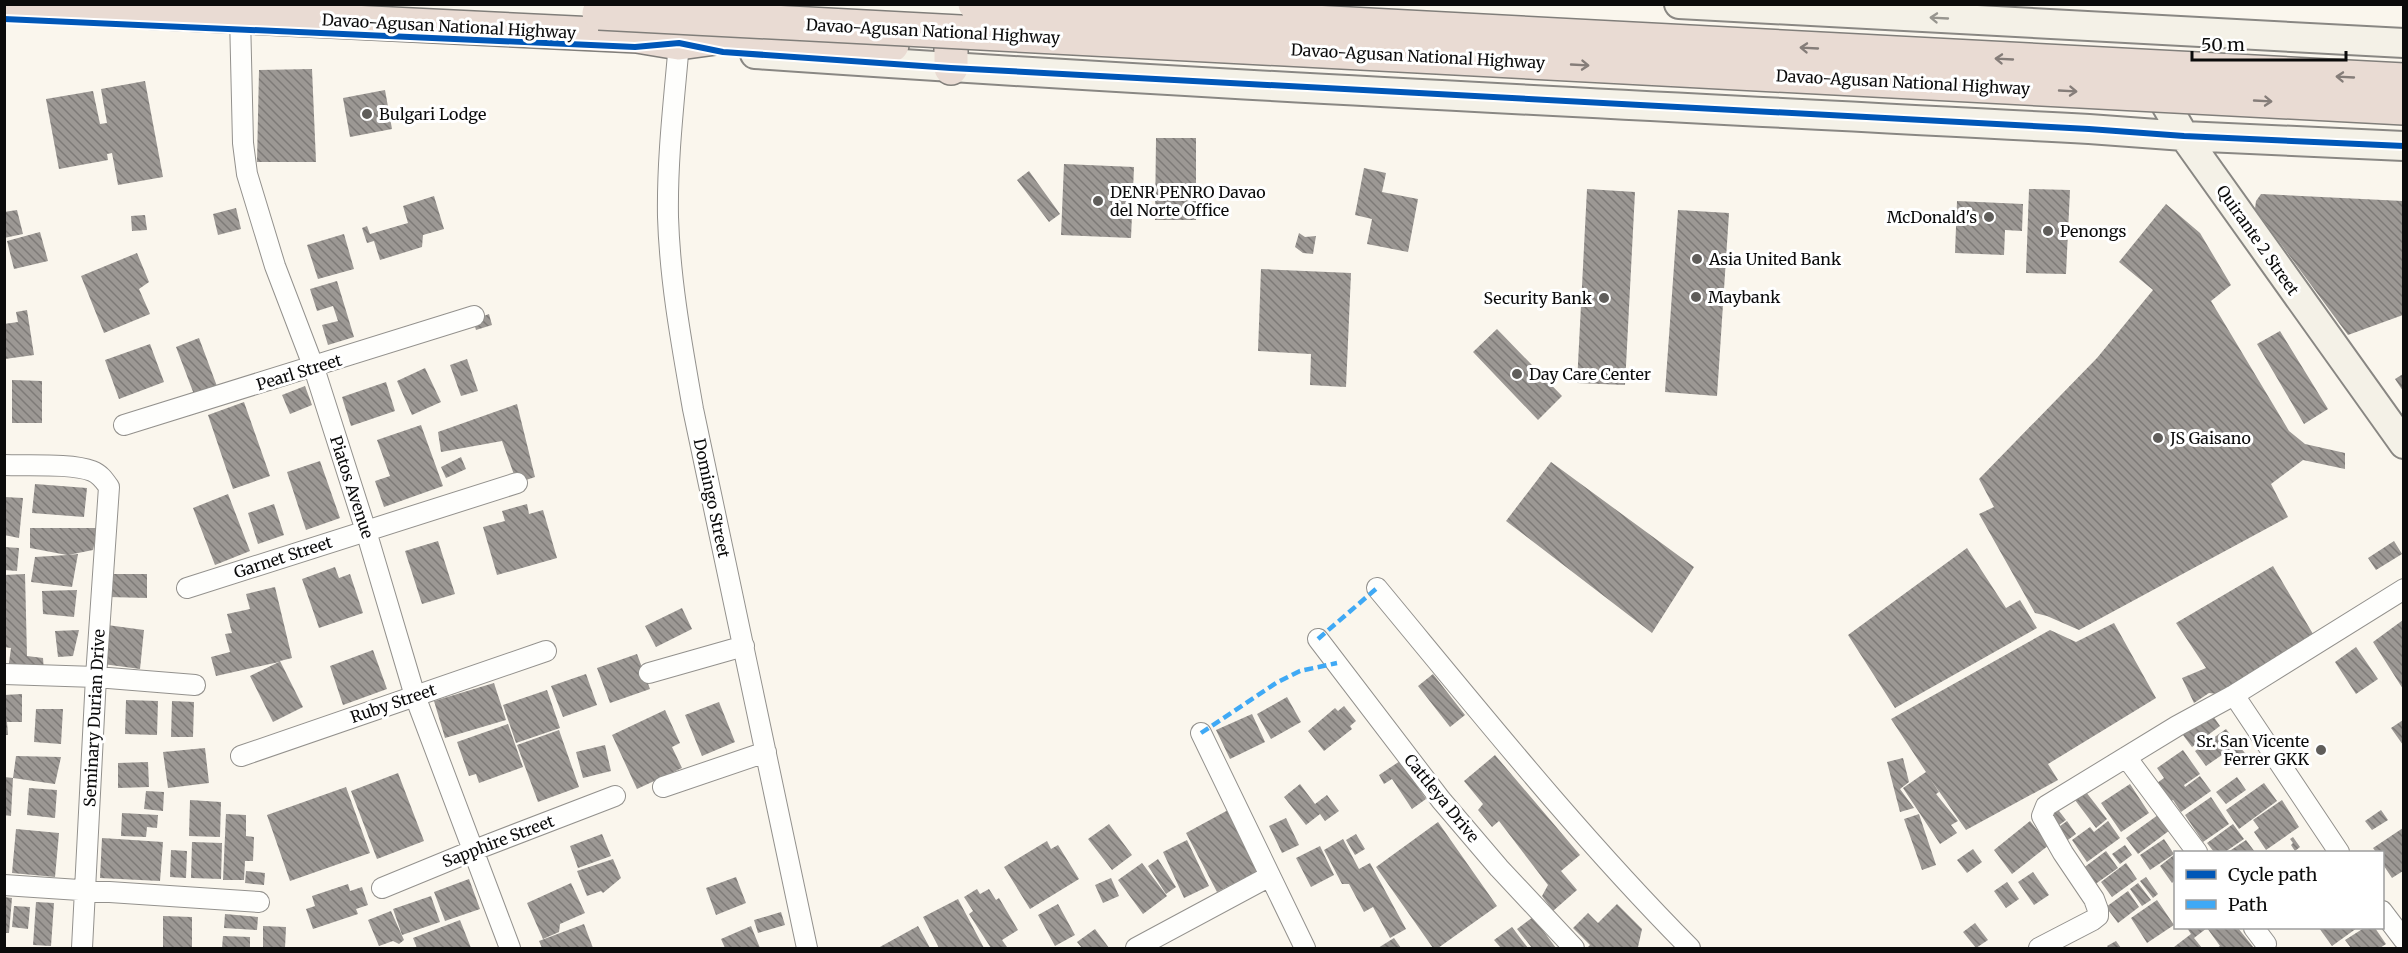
<svg xmlns="http://www.w3.org/2000/svg" width="2408" height="953" font-family="Merriweather,serif">
	<defs>
		<pattern id="building-back-hatch" width="6" height="6" patternUnits="userSpaceOnUse" patternTransform="scale(1.5)"><rect width="6" height="6" fill="#9c9894"/><path d="M-1 5l2 2M0 0l6 6M5-1l2 2" fill="none" stroke="#7d7a77"/></pattern>
	</defs>
	<rect width="100%" height="100%" fill="#faf6ed"/>
	<path fill="url(#building-back-hatch)" d="M312 69 316 162H257L259 70Z
		M145 81 163 177 118 185 112 153 107 154 108 160 59 169 46 99 93 91 100 124 107 123 101 89Z
		M385 90 392 129 350 137 343 98Z
		M1156 138H1196V220H1155Z
		M1064 164 1134 167 1131 238 1061 235Z
		M1364 168 1386 173 1382 192 1418 199 1408 252 1367 244 1372 219 1355 215Z
		M1029 171 1060 214 1049 222 1017 180Z
		M1587 189 1635 192 1625 385 1577 383Z
		M2029 189 2070 190 2066 274 2026 273Z
		M2261 194 2403 201V315L2348 335 2255 209 2256 201Z
		M434 196 444 229 423 235 422 247 380 260 374 241 367 243 362 228 367 226 370 234 408 223 403 206Z
		M1957 201 2023 204 2022 231 2005 230 2004 255 1955 253Z
		M2166 204 2200 233 2231 285 2211 301 2289 431 2305 444 2345 453V469L2303 460 2271 484 2288 517 2079 630 2047 616 2035 613 1979 514 1994 507 1979 479 2097 358 2153 290 2119 262Z
		M236 208 241 229 218 235 213 214Z
		M17 210 23 234 4 238V212Z
		M1678 210 1729 213 1717 396 1665 392Z
		M145 215 147 230 132 231 131 216Z
		M40 232 48 261 14 269 7 241Z
		M1299 233 1305 237 1316 236 1313 254 1303 253 1295 247Z
		M344 234 354 269 318 279 307 245Z
		M137 253 149 282 139 289 150 314 104 333 81 276Z
		M1261 269 1351 273 1346 387 1310 385 1311 354 1258 351Z
		M337 281 354 337 328 345 322 325 338 321 333 306 317 311 310 289Z
		M27 310 34 355 5 359 4 324 18 322 16 312Z
		M489 314 492 325 476 330 473 320Z
		M1497 329 1562 396 1538 420 1473 352Z
		M2280 331 2328 409 2304 424 2257 344Z
		M199 338 218 389 195 397 176 347Z
		M150 344 164 382 119 399 105 360Z
		M467 359 478 391 461 396 450 365Z
		M425 368 441 402 412 415 397 381Z
		M2403 374V391L2395 379Z
		M12 380 42 381V423H12Z
		M386 382 395 411 351 426 342 397Z
		M305 386 312 405 290 414 282 395Z
		M244 402 270 476 233 489 208 415Z
		M517 404 535 477 517 483 502 441 441 452 438 432Z
		M421 425 443 486 384 507 375 481 390 476 377 440Z
		M461 457 466 469 446 478 441 467Z
		M320 461 340 518 306 530 287 472Z
		M1551 462 1694 567 1652 633 1506 521Z
		M35 484 87 488 84 517 32 513Z
		M228 494 250 551 215 565 193 508Z
		M4 497 23 498 19 538 4 535Z
		M274 504 284 535 258 544 248 513Z
		M527 504 529 514 543 510 557 558 497 575 483 527 505 521 502 511Z
		M30 528H98L93 550 68 555 78 554 72 587 31 582 35 557 67 555 30 548Z
		M438 541 455 594 422 604 405 551Z
		M2394 541 2402 554 2376 570 2368 558Z
		M4 547 19 548 17 571 4 570Z
		M1967 548 2006 608 2020 600 2037 628 1895 708 1848 635Z
		M2273 566 2313 634 2217 694 2209 693 2194 703 2182 678 2206 668 2176 623Z
		M335 567 339 578 350 574 363 613 319 628 302 579Z
		M25 574 27 656 43 658 44 671 8 670 11 648 4 647V575Z
		M109 574H147V598L109 597Z
		M275 587 292 658 280 661 303 707 273 722 250 676 279 662 216 676 211 657 230 652 225 634 232 633 227 614 250 609 246 594Z
		M77 590 74 617 43 614 42 591Z
		M682 608 692 629 656 647 645 626Z
		M2403 620V689L2373 642Z
		M2114 623 2156 698 2048 764 2058 780 1966 830 1929 777 1939 792 1936 794 1958 821 1951 825 1957 833 1940 844 1903 788 1926 772 1891 719 2050 630 2076 642Z
		M107 625 144 630 140 669 103 664Z
		M79 630 73 656 58 657 55 631Z
		M2356 647 2378 679 2356 694 2335 662Z
		M373 650 387 689 343 705 330 666Z
		M637 654 650 689 610 703 597 668Z
		M586 674 597 705 563 717 551 686Z
		M1433 674 1465 715 1450 727 1418 686Z
		M494 683 506 720 445 738 434 701Z
		M547 690 560 728 516 743 503 705Z
		M22 694V722H7L8 735H4V695Z
		M1287 697 1301 722 1271 739 1257 714Z
		M126 700 158 701 157 735 125 734Z
		M172 701 194 702 193 737H171Z
		M719 702 735 742 702 756 685 715Z
		M1344 706 1356 721 1350 726 1352 729 1324 751 1308 731 1335 708 1338 711Z
		M36 709H63L61 744 34 742Z
		M665 710 680 743 672 747 682 768 637 789 612 735Z
		M2209 710 2220 726 2192 747 2180 731Z
		M1252 714 1265 742 1230 759 1216 730Z
		M2403 720V745L2391 728Z
		M508 724 523 767 479 783 476 774 469 776 457 742Z
		M2226 729 2248 757 2241 762 2232 748 2206 766 2195 751Z
		M559 730 579 787 538 802 517 745Z
		M605 745 611 771 583 778 576 752Z
		M205 748 209 783 168 788 163 752Z
		M2183 750 2200 774 2184 785 2185 787 2200 776 2211 791 2181 812 2173 800 2170 802 2157 783 2164 778 2157 768Z
		M1495 755 1580 855 1561 871 1577 890 1553 911 1542 896 1548 885 1499 821 1492 827 1478 810 1483 804 1464 781Z
		M16 756 61 757 55 784 13 778 11 816 4 815V777L13 778Z
		M1903 758 1909 782 1900 789 1914 808 1900 812 1887 762Z
		M1400 761 1426 799 1412 809 1392 779 1384 784 1379 775Z
		M148 762 149 787 118 788V763Z
		M398 773 424 841 377 859 351 791Z
		M2237 777 2246 790 2226 804 2216 792Z
		M2264 783 2277 801 2239 829 2226 810Z
		M1300 784 1315 804 1327 795 1339 811 1325 821 1320 814 1306 825 1284 797Z
		M2130 784 2149 813 2121 832 2101 803Z
		M346 787 370 853 290 881 267 815Z
		M29 788 57 790 55 818 27 815Z
		M146 791 164 792 163 811 144 809Z
		M2086 792 2107 819 2096 828 2075 800Z
		M2211 797 2229 824 2203 842 2185 815Z
		M190 800 221 802 220 837 189 836Z
		M2282 800 2299 827 2266 850 2254 832 2259 828 2253 820Z
		M2056 807 2066 820 2055 828 2046 815Z
		M1230 809 1246 839 1242 841 1258 871 1217 892 1186 833Z
		M2381 810 2388 820 2372 830 2365 821Z
		M122 813 158 815 157 828 147 827 146 837 121 836Z
		M226 814 246 815V836L254 837 253 861H245L244 880H223Z
		M1919 814 1936 865 1922 870 1904 819Z
		M2158 815 2170 830 2138 854 2126 838Z
		M1286 818 1299 845 1282 853 1269 826Z
		M2030 821 2049 845 2012 874 1994 850Z
		M2067 821 2076 834 2065 842 2056 829Z
		M2108 821 2120 838 2087 862 2072 840 2090 827 2094 832Z
		M1438 822 1497 906 1438 948H1433L1376 867Z
		M1109 824 1132 855 1112 870 1088 839Z
		M2233 824 2244 839 2225 852H2214L2207 843Z
		M2403 828V871L2392 878 2382 863V852H2376L2373 848Z
		M16 829 59 833 55 877 12 873Z
		M602 834 611 856 578 868 570 846Z
		M1356 834 1365 849 1355 855 1346 840Z
		M2293 837 2300 847 2295 851 2291 845 2293 843 2290 839Z
		M102 838 163 842 160 881 100 878Z
		M1343 839 1359 869 1370 863 1406 929 1390 938 1373 907 1364 912 1349 884H1342L1324 850Z
		M2164 839 2174 854 2150 870 2140 855Z
		M1187 840 1209 886 1184 898 1163 852Z
		M2246 840 2255 852H2228Z
		M1047 841 1051 849 1058 845 1079 879 1030 909 1004 867Z
		M192 842 222 843 221 879 191 878Z
		M2125 845 2132 855 2120 864 2112 854Z
		M1320 846 1334 875 1311 887 1296 858Z
		M1973 849 1982 862 1967 873 1957 860Z
		M171 850 187 851 186 878 170 877Z
		M2106 851 2118 868 2094 885 2082 869Z
		M2175 854V880L2172 883 2160 866Z
		M613 859 621 878 603 893 601 891 587 896 577 871Z
		M1158 859 1176 887 1166 894 1148 866Z
		M1142 863 1167 896 1143 914 1118 880Z
		M2126 863 2137 879 2112 897 2101 882Z
		M246 871 265 873 264 885 245 883Z
		M2033 872 2049 895 2034 905 2018 882Z
		M736 877 746 903 716 915 706 888Z
		M2146 877 2158 894 2153 898 2140 881Z
		M1111 878 1119 896 1103 903 1095 885Z
		M469 879 480 909 445 921 434 892Z
		M2007 882 2019 899 2006 908 1994 891Z
		M571 883 585 913 560 924 559 932 543 939 527 903Z
		M2138 883 2151 900 2142 906 2130 889Z
		M348 884 350 891 362 887 368 905 356 909 358 914 313 929 306 909 315 906 312 896Z
		M977 889 980 894 989 889 996 900 999 898 1018 930 1002 940 1007 947 1005 948H991L969 914 973 911 964 897Z
		M2128 891 2139 907 2118 923 2106 907Z
		M431 896 440 922 402 935 393 909Z
		M4 897 12 898 9 933H4Z
		M958 899 984 948H939L923 917Z
		M2157 900 2174 925 2147 943 2131 918Z
		M36 902 54 903 51 946 33 945Z
		M1058 904 1075 935 1055 946 1038 915Z
		M1617 904 1642 929 1638 947 1636 948H1587L1590 945 1573 928 1588 913 1598 923Z
		M14 906 30 907 28 929 12 927Z
		M391 911 404 940 399 944 393 941 379 946 368 920Z
		M781 912 785 925 758 933 754 920Z
		M225 914 258 917 257 930 224 928Z
		M163 916 192 917V948H163Z
		M1533 917 1556 948H1532L1517 929Z
		M460 920 471 948H417L413 938Z
		M1975 923 1988 940 1976 948 1963 932Z
		M584 924 593 948H542L539 941Z
		M263 926 286 927 285 948H263Z
		M751 926 760 948H725L721 939Z
		M918 926 930 948H878Z
		M1512 927 1528 948H1501L1494 940Z
		M2187 928H2238L2254 948H2217L2220 946 2207 928 2194 938 2202 948H2175L2174 947 2191 934Z
		M2319 928H2357L2332 946Z
		M2364 928H2375L2386 944 2380 948H2351L2345 940Z
		M1095 929 1109 948H1082L1077 942Z
		M223 936 250 937V948H222Z
		M1394 938 1401 948H1378Z
		M2116 941 2121 948H2109L2107 946Z"/>
	<g fill="none" stroke-linecap="round" stroke-linejoin="round">
		<defs>
			<path id="street" d="M240 16 243 143 247 174 275 266 314 368 366 531 415 696 510 948
				M679 43C674 101 667 159 668 217 670 282 682 346 693 409L807 948
				M124 425 474 316
				M4 465C28 466 72 463 92 471 100 474 104 480 109 487L96 677 82 948
				M187 588 517 483
				M1377 588C1479 711 1578 835 1690 948
				M1318 639 1441 800 1499 868 1574 948
				M649 673 744 646
				M4 674 96 677 195 685
				M2234 695 2339 852
				M1201 733 1305 948
				M241 756 546 651
				M2126 757 2197 852
				M663 787 766 752
				M4 885 259 902
				M382 888 472 851 615 796
				M2382 911 2404 940
				M2254 928 2266 944
				M1136 948 1270 876
				M2039 948 2093 920 2098 916V910L2094 899 2063 853 2042 816 2046 806 2177 726 2234 695 2404 589"/>
			<path id="secondary" d="M1679 4 2404 43
				M755 54C1199 85 1644 105 2089 129L2184 136 2404 146
				M2151 79 2184 136 2404 444"/>
			<path id="highway" d="M4 5 637 36 679 43 723 37 892 45
				M951 68V47"/>
		</defs>
		<use href="#street" stroke="#93918d" stroke-width="22"/>
		<use href="#secondary" stroke="#898783" stroke-width="32"/>
		<use href="#highway" stroke="#807e7a" stroke-width="36"/>
		<use href="#street" stroke="#fefefc" stroke-width="20"/>
		<use href="#secondary" stroke="#f4f1e7" stroke-width="28"/>
		<use href="#highway" stroke="#e9dbd3" stroke-width="33"/>
		<defs>
			<path id="highway-bridge" d="M975 4 2404 80
				M599 13 2404 108"/>
		</defs>
		<use href="#highway-bridge" stroke="#807e7a" stroke-width="36" stroke-linecap="butt"/>
		<use href="#highway-bridge" stroke="#e9dbd3" stroke-width="33"/>
		<path stroke="#3fa9f5" stroke-width="4.5" stroke-dasharray="9 4.5" stroke-linecap="butt" d="M1318 639 1377 588
			M1201 733 1276 683 1300 671 1337 663"/>
		<defs>
			<path id="cycleway" d="M4 19 635 47 679 43 723 52 951 68 2089 129 2184 136 2404 146"/>
		</defs>
		<use href="#cycleway" stroke="#fff" stroke-width="10"/>
		<use href="#cycleway" stroke="#0057b8" stroke-width="6"/>
	</g>
	<defs><path id="oneway-shaft" d="M-6 0H5M1.5-3L5.5 0L1.5 3" fill="none" stroke-width="1.6" stroke-linecap="round" stroke-linejoin="round" transform="scale(1.5)"/></defs>
	<use stroke="#97958f" href="#oneway-shaft" transform="translate(1939 18) rotate(-177)"/>
	<g stroke="#857d79">
		<use href="#oneway-shaft" transform="translate(1809 48) rotate(-177)"/>
		<use href="#oneway-shaft" transform="translate(2004 59) rotate(-177)"/>
		<use href="#oneway-shaft" transform="translate(1580 65) rotate(3)"/>
		<use href="#oneway-shaft" transform="translate(2345 77) rotate(-177)"/>
		<use href="#oneway-shaft" transform="translate(2068 91) rotate(3)"/>
		<use href="#oneway-shaft" transform="translate(2263 101) rotate(3)"/>
	</g>
	<g fill="#5f5d5a" stroke="#fff" stroke-width="2">
		<circle cx="367" cy="114" r="6"/>
		<circle cx="1098" cy="201" r="6"/>
		<circle cx="1989" cy="217" r="6"/>
		<circle cx="2048" cy="231" r="6"/>
		<circle cx="1697" cy="259" r="6"/>
		<circle cx="1696" cy="297" r="6"/>
		<circle cx="1604" cy="298" r="6"/>
		<circle cx="1517" cy="374" r="6"/>
		<circle cx="2158" cy="438" r="6"/>
		<circle cx="2321" cy="750" r="6"/>
	</g>
	<g text-anchor="middle" stroke-width="6" stroke-linejoin="round" paint-order="stroke">
		<g font-size="16" fill="#0b0b0b" stroke="#fff">
			<text transform="translate(449 26) rotate(3)" y="6">Davao-Agusan National Highway</text>
			<text transform="translate(933 31) rotate(3)" y="6">Davao-Agusan National Highway</text>
			<text transform="translate(1418 56) rotate(3)" y="6">Davao-Agusan National Highway</text>
			<text transform="translate(1903 82) rotate(3)" y="6">Davao-Agusan National Highway</text>
			<text transform="translate(2258 240) rotate(55)" y="6">Quirante 2 Street</text>
			<text transform="translate(299 372) rotate(-17)" y="6">Pearl Street</text>
			<text transform="translate(352 487) rotate(72)" y="6">Piatos Avenue</text>
			<text transform="translate(712 498) rotate(78)" y="6">Domingo Street</text>
			<text transform="translate(283 557) rotate(-18)" y="6">Garnet Street</text>
			<text transform="translate(393 703) rotate(-19)" y="6">Ruby Street</text>
			<text transform="translate(94 718) rotate(-87)" y="6">Seminary Durian Drive</text>
			<text transform="translate(1442 798) rotate(51)" y="6">Cattleya Drive</text>
			<text transform="translate(498 841) rotate(-21)" y="6">Sapphire Street</text>
		</g>
		<g font-size="16" fill="#0b0b0b" stroke="#fff" text-anchor="start">
			<text x="379" y="120">Bulgari Lodge</text>
			<text x="1110" y="198">DENR PENRO Davao<tspan x="1110" dy="18">del Norte Office</tspan></text>
			<text x="1977" y="223" text-anchor="end">McDonald's</text>
			<text x="2060" y="237">Penongs</text>
			<text x="1709" y="265">Asia United Bank</text>
			<text x="1708" y="303">Maybank</text>
			<text x="1592" y="304" text-anchor="end">Security Bank</text>
			<text x="1529" y="380">Day Care Center</text>
			<text x="2170" y="444">JS Gaisano</text>
			<text x="2309" y="747" text-anchor="end">Sr. San Vicente<tspan x="2309" dy="18">Ferrer GKK</tspan></text>
		</g>
	</g>
	<rect width="2408" height="953" fill="none" stroke="#0b0b0b" stroke-width="12"/>
	<rect x="2174" y="851" width="210" height="78" fill="#ffffff" stroke="#9d9d9d" stroke-width="1.5"/>
	<rect x="2186" y="870" width="30" height="9" fill="#0057b8" stroke="#9d9d9d" stroke-width="1.5"/>
	<text x="2228" y="881" font-size="18" fill="#0b0b0b">Cycle path</text>
	<rect x="2186" y="900" width="30" height="9" fill="#3fa9f5" stroke="#9d9d9d" stroke-width="1.5"/>
	<text x="2228" y="911" font-size="18" fill="#0b0b0b">Path</text>
	<path d="M2192 51v9h154v-9" fill="none" stroke="#0b0b0b" stroke-width="3"/>
	<text x="2201" y="51" font-size="18" fill="#0b0b0b" stroke="#ffffff" stroke-width="4.5" paint-order="stroke">50 m</text>
</svg>
